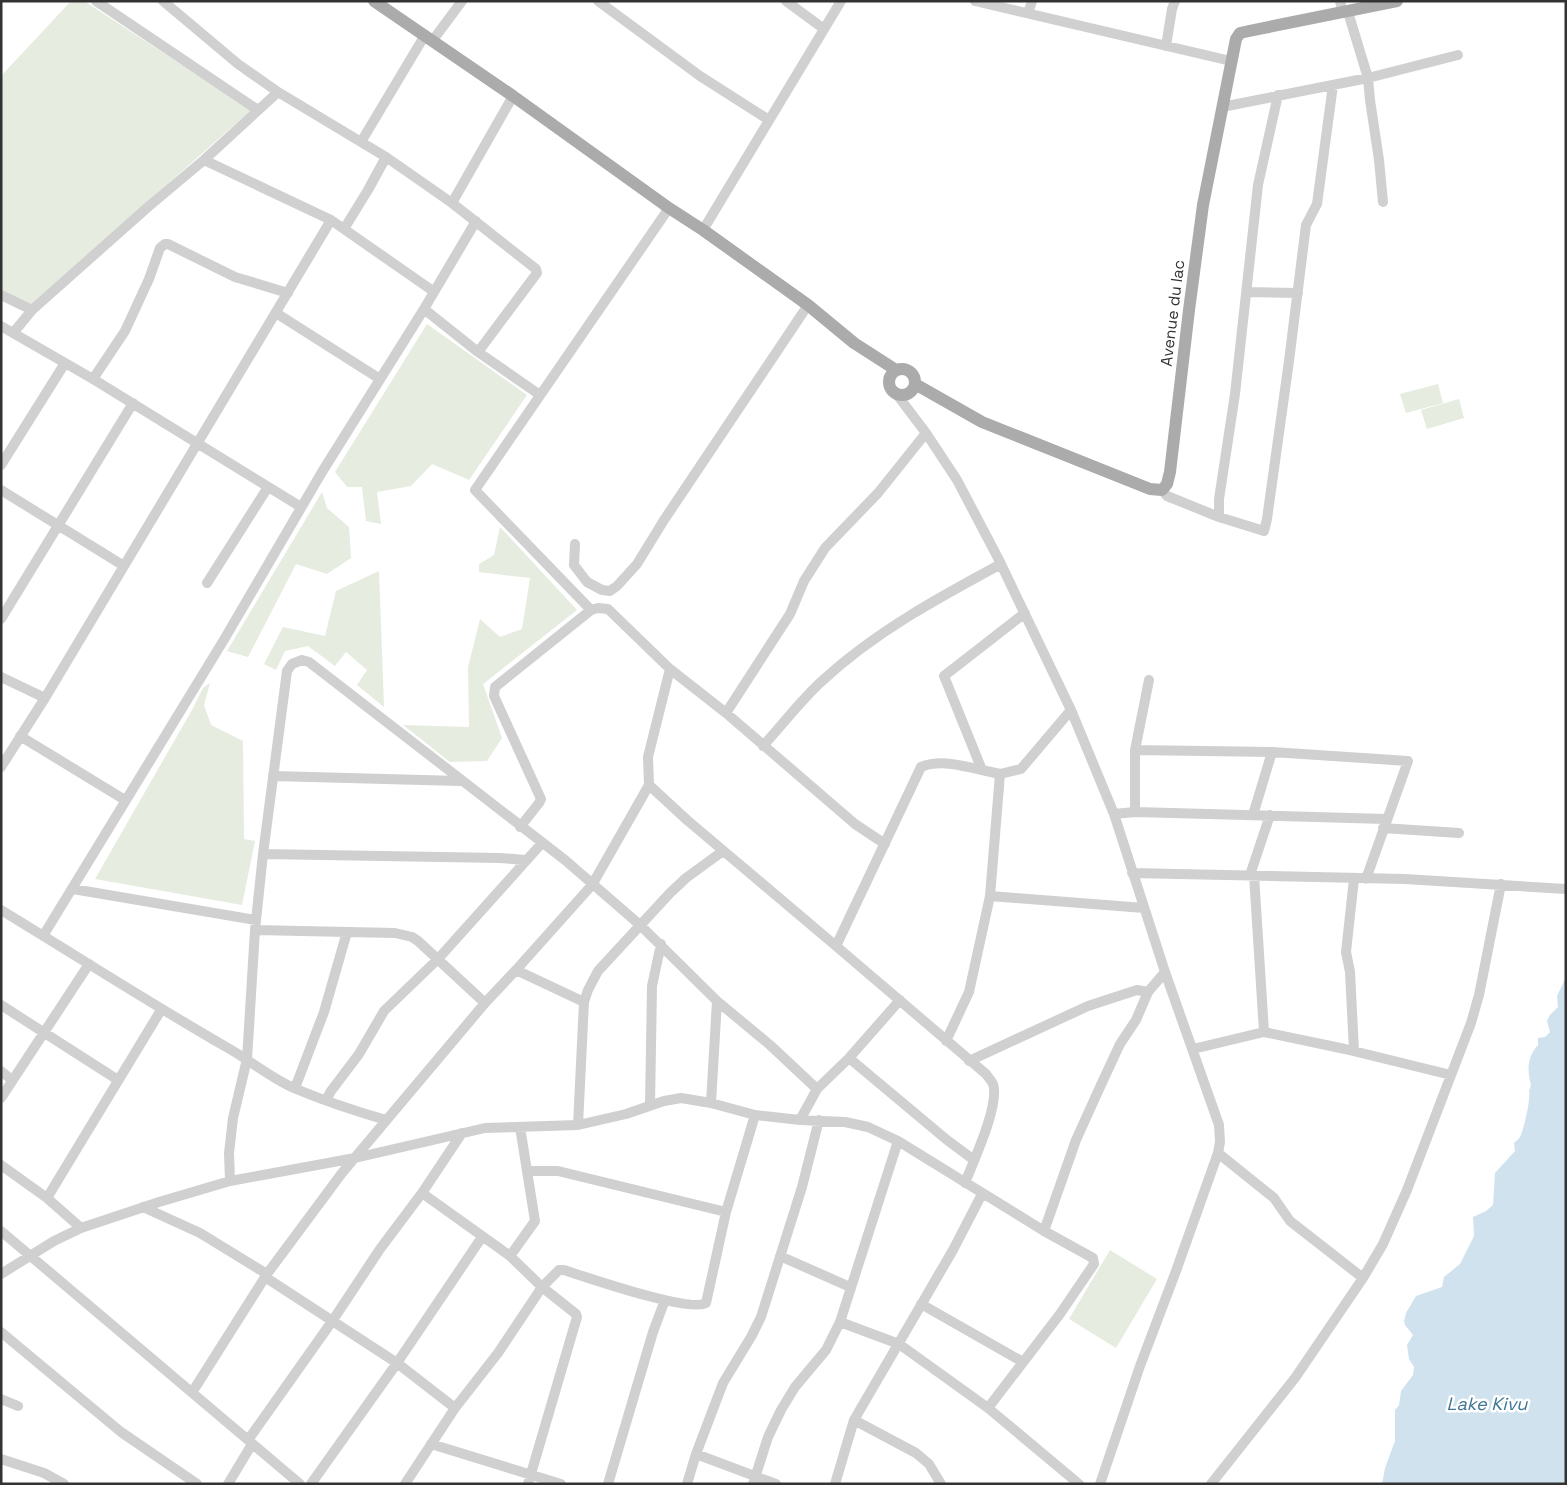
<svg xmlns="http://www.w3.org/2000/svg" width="1567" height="1485" font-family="'Space Grotesk',sans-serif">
	<rect width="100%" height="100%" fill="#fff"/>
	<path fill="#e6ecdf" d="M71 1H84L251 110 31 305 1 291V76Z
		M427 324 527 395 469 480 432 464 411 486 377 492 381 524 366 521 362 487H347L335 472Z
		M1438 384 1443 403 1406 413 1400 394Z
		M1459 399 1464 418 1427 429 1421 410Z
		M322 492 327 508 349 527 351 558 327 574 296 564 248 657 227 651Z
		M500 527 577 610 483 684 502 738 487 761 450 762 403 725 469 727 468 667 480 619 500 637 522 629 530 578 479 572V564L494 555Z
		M379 571 384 707 357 685 367 670 346 652 335 666 308 646 285 651 276 670 264 664 283 627 325 636 336 591Z
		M210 683 204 705 211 725 243 741 244 839 255 841 242 905 95 879 192 710 203 688Z
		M1110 1250 1157 1279 1116 1348 1069 1319Z"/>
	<path fill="#cfe2ee" d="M1566 977V1484H1382L1385 1468 1395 1441V1410L1399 1405 1401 1391 1413 1375 1414 1367 1409 1359 1407 1345 1413 1335 1405 1325 1404 1321 1406 1313 1416 1296 1442 1287 1444 1277 1460 1264 1474 1236 1473 1217 1486 1211 1493 1205 1495 1173 1515 1151 1514 1143C1516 1141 1519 1139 1520 1137 1524 1129 1531 1098 1529 1091L1531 1085C1527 1071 1527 1057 1538 1045V1038L1545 1037 1550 1032 1547 1021 1550 1015 1558 1007 1557 996Z"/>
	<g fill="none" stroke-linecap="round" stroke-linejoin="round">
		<path stroke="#d0d0d0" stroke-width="10" d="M96 1 258 110
			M163 1 238 64 278 92 386 157 452 203 536 269 537 273 478 352
			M598 1 700 76 769 120
			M786 1 824 29
			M975 1 1231 61
			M1340 1 1343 13
			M1348 12 1368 78 1370 100 1379 160 1383 202
			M1028 13 1032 1
			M433 40 462 1
			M1166 46 1172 9 1175 1
			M1222 107 1368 78 1458 55
			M361 142 425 35
			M204 160 331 220 433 291
			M452 203 513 96
			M669 208 475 490 591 610 598 608 608 609 670 669 726 713 855 824 885 844
			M344 229 368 190 386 157
			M703 230 841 1
			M1246 292 1298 293
			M1 295 32 310
			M424 309 478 352 540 395
			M276 313 380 379
			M1 326 93 379 301 507
			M14 332 32 310 148 207 204 160 278 92
			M93 379 125 331 149 279 160 248 165 244H168L235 277 288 293
			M895 392 926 433 957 480 998 558 1071 710 1114 814 1165 972 1219 1125 1220 1142 1218 1153 1176 1271 1140 1366 1100 1484
			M1 465 65 363
			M1 490 124 566
			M1162 490 1167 496 1219 517 1264 531 1267 519 1289 361 1306 225 1317 204 1333 85
			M1219 517V499L1235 394 1258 185 1278 95
			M575 544 574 565 587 582 602 590 610 591 617 586 637 564 664 520 808 305
			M207 583 268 487
			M1025 613 944 676 982 770 1000 774 1021 769 1071 710
			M1 619 133 403
			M1 677 45 698
			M726 713 790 614 804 581 825 548 878 493 926 433
			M20 736 125 800
			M763 746C783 724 801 700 822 681 875 632 938 598 1001 564
			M1135 750 1272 752 1408 761 1366 879
			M1 767 45 698 331 220
			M273 776 460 781
			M649 785 687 820 836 946 986 1074C988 1077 991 1080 993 1084 1000 1105 973 1162 965 1183
			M1135 812V750L1149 680
			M1114 814 1135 812 1386 819
			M1253 815 1272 752
			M520 827 539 803 541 799 494 696 495 687 591 610
			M1383 828 1459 833
			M263 854 500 858 526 860
			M1132 873 1405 879 1566 889
			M1250 875 1270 815
			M1254 875 1264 1032
			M1354 879 1346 952 1350 972 1354 1051
			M73 889 256 920
			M990 896 1144 908
			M1 910C77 956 151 1004 228 1048 251 1061 272 1079 296 1089 325 1101 355 1111 386 1120
			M255 930 395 933 412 937 418 941 485 1003
			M43 936 225 638 322 472 424 309 476 221
			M836 946 921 767C941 759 962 766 982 770
			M516 970 584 1002
			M1 1005 118 1080
			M946 1041 969 992 990 896 1000 774
			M1193 1049 1264 1032 1345 1049 1451 1075
			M849 1058 947 1140 974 1160
			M969 1061 1088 1006 1137 990 1148 992
			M1 1071 12 1080
			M295 1088 324 1012 347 932
			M1 1098 89 964
			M326 1100 331 1091 359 1054 384 1011 438 959 542 843
			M711 1103 717 1001
			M650 1106 652 986 661 944
			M800 1120 817 1089 849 1058 900 1000
			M578 1125 584 1002 588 990 598 971 670 893 686 878 723 851
			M1218 1153 1274 1198 1290 1221 1363 1278
			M1 1165 47 1198 81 1228
			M527 1171H558L726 1212
			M230 1181 229 1153 233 1118 247 1059 255 930 263 854 287 671 292 664 302 660 309 662 565 860 640 925 717 1001 770 1045 817 1089
			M422 1193 510 1256 542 1287 576 1314 577 1317 528 1484
			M47 1198 161 1010
			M143 1207 200 1233 267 1274
			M1 1231 300 1484
			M1044 1231 1076 1140 1100 1087 1120 1044 1136 1020 1148 992 1165 972
			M510 1256 535 1221 520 1127
			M780 1256 850 1287
			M1 1274 54 1241 81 1228 159 1202 230 1181 355 1158 485 1128 578 1125 626 1114 664 1101 681 1098 711 1103 755 1115 800 1120 845 1122 868 1127 898 1141 1044 1231 1093 1258 1094 1264 1060 1314 988 1408
			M265 1277 397 1363 455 1408
			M921 1304 1023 1362
			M840 1322 899 1344 988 1408 1079 1484
			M1 1332 121 1432 197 1484
			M193 1391 267 1274 342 1173 485 1003 516 970 592 885 649 785 648 757 670 669
			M1 1399 18 1406
			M854 1420 916 1453 929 1464 941 1484
			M248 1440 333 1320 380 1249 422 1193 462 1133
			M431 1444 561 1484
			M696 1454 776 1484
			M1 1459 44 1473 64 1484
			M228 1484 252 1444
			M311 1484 397 1363 482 1237
			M405 1484 455 1408 498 1353 542 1287 559 1270H564C586 1277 689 1313 706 1303L726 1212 755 1115
			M608 1484 653 1332 665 1300
			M687 1484 696 1454 723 1383 751 1337 761 1317 802 1187 819 1120
			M753 1484 768 1437 781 1410 795 1387 826 1350 840 1322 898 1141
			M835 1484 854 1420 953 1250 982 1194
			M1211 1484 1295 1378 1363 1278 1383 1244 1407 1190 1471 1023 1479 995 1501 884"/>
		<path stroke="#ababab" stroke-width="12" d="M374 1 513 96 669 208 703 230 808 305 854 343 896 370
			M889 382a13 13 0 1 1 26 0a13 13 0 1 1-26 0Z
			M915 384 982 422 1150 489 1162 490 1167 484 1170 472 1189 310 1203 205 1236 39 1240 33 1249 31 1397 1"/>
	</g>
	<g text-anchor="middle" stroke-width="5" stroke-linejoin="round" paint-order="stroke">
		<g font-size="16" fill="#333" stroke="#fff">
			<text transform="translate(1172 313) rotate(-83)" y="6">Avenue du lac</text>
		</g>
		<g font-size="18" font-style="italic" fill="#3f7597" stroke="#fff">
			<text x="1487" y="1410">Lake Kivu</text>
		</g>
	</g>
	<rect width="1567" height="1485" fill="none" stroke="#333333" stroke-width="5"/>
</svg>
